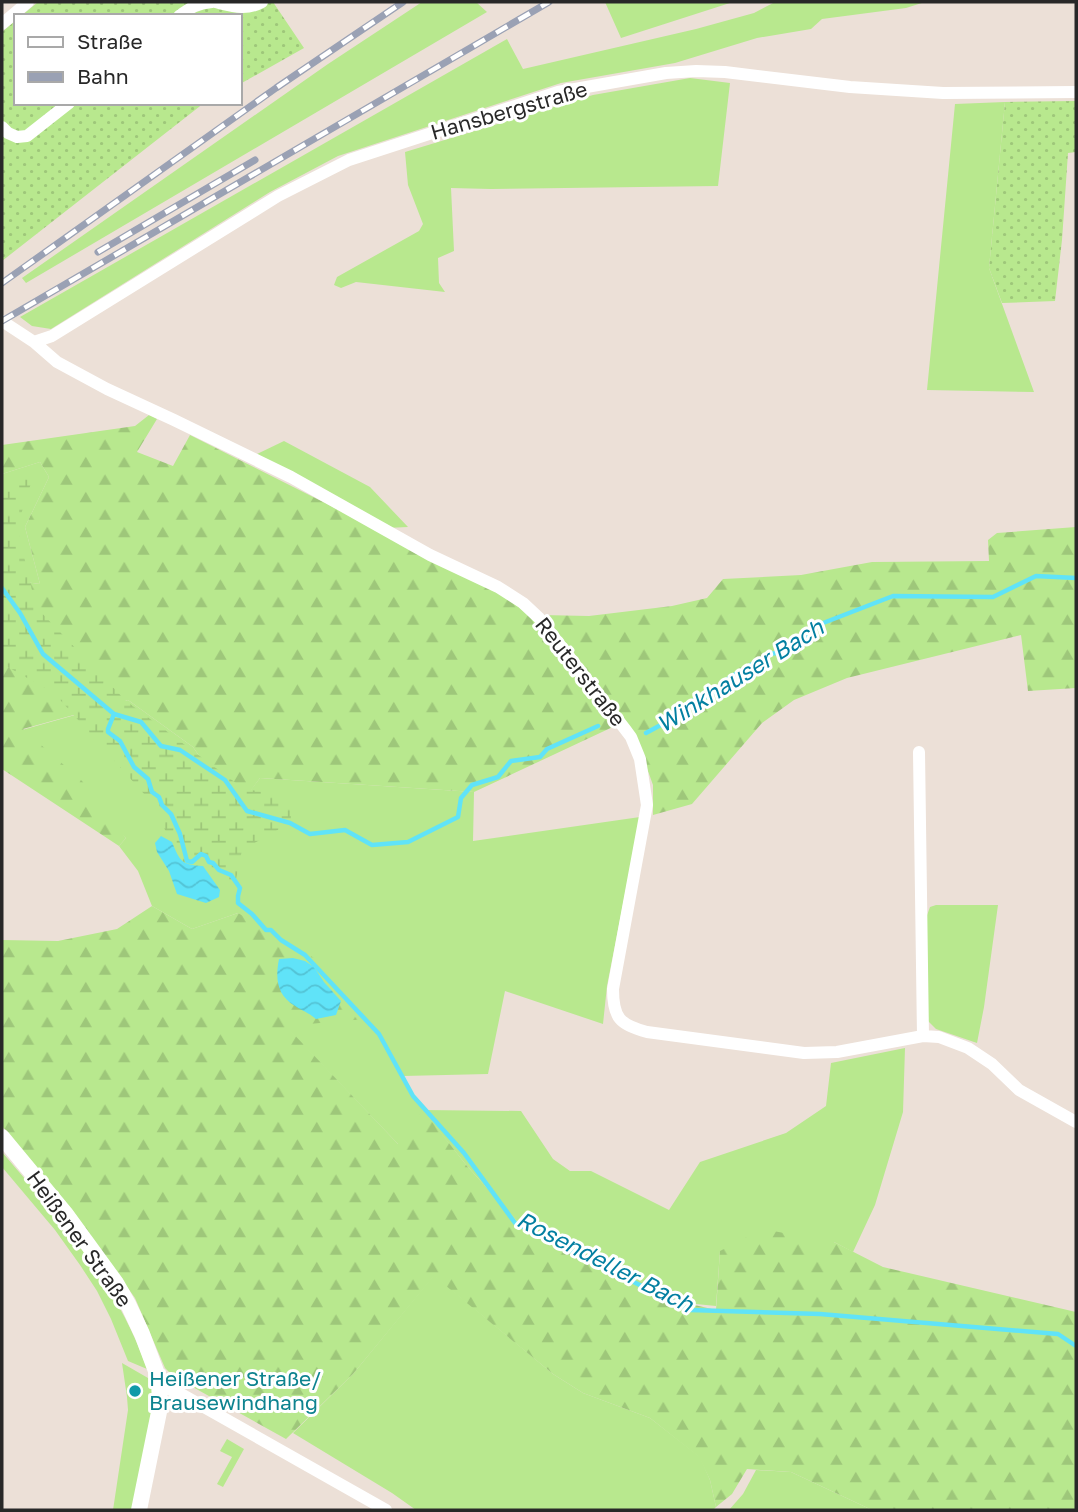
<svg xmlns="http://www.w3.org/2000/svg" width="1078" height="1512" font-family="'Golos Text',sans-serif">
	<defs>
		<pattern id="forest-firs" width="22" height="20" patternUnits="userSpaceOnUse" patternTransform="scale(1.75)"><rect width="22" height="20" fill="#b8e88e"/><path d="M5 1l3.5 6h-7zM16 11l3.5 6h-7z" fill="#9ec77a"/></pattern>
		<pattern id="wetland-marsh" width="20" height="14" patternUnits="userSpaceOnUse" patternTransform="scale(1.75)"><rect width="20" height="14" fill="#b8e88e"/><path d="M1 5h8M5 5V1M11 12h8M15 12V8" fill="none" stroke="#9ec77a"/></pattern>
		<pattern id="garden-dots" width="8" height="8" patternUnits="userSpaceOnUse" patternTransform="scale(1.75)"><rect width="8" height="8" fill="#b8e88e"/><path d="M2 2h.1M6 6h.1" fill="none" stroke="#9ec77a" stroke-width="1.8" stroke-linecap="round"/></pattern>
		<pattern id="water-waves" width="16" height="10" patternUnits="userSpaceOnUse" patternTransform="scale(1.75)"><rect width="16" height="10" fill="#60e3f8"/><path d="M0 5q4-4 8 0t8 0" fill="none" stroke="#53c3d5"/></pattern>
	</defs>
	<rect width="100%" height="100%" fill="#ece0d7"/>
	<path fill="#b8e88e" d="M422 2H476L487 12 26 283 22 278 328 64Z
		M605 2H733L621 38Z
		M775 2H925L906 8 822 19 811 29 757 38 675 63 561 83 338 156 270 192 51 329 32 326 20 317 507 39 523 69 696 29 754 13Z
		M690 78 730 83 718 186 491 189 451 188 454 251 438 258 439 283 445 292 356 282 341 288 334 285 337 277 419 231 423 224 408 185 405 152 593 95Z
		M1005 102 989 268 1034 392 927 390 955 104Z
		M284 441 370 487 408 527 386 528 257 454Z
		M40 462 49 477 25 527 40 584 2 579V474Z
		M128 700 193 747 236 809 260 778 474 792 473 841 640 817 607 986 603 1024 505 991 488 1074 403 1076 423 1110 521 1111 553 1159 570 1171H591L669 1210 700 1162 786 1133 826 1106 831 1063 905 1048 903 1112 875 1205 853 1252 834 1242 720 1251 716 1306 686 1303 518 1222 467 1166 423 1111 399 1145 285 1026 238 913 192 929 152 906 138 871 119 846 126 838 22 730Z
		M936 905H998L984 1007 977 1043 936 1029 928 1021 926 918 930 907Z
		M2 1152C59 1219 118 1284 147 1369L128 1361 111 1319 97 1291 80 1265 55 1230 2 1167Z
		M434 1275 553 1374 583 1393 650 1418 700 1457 710 1480 716 1507 713 1510H416L392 1493 293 1433 353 1374Z
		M122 1363 148 1378 159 1387 138 1510H113L128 1410 127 1397Z
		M227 1439 244 1449 223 1487 217 1484 232 1457 220 1451Z
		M756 1470 791 1472 872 1510H729L743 1494Z"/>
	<path fill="url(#forest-firs)" d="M149 415 157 419 137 452 173 466 190 435 496 589 536 621 558 653 617 725 474 792 260 778 237 810 193 747 128 700 23 729 82 781 126 838 119 846 2 769V579L40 584 25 527 49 477 40 462 2 474V445L135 426Z
		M1076 527V688L1028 691 1021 635 847 678 794 700 762 723 692 804 653 815V785L634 732 542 615 589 616 672 606 707 598 723 579 801 575 872 562 989 561 988 540 997 533Z
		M152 906 192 929 238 913 314 958 365 1019 286 1026 398 1144 423 1110 467 1166 518 1222 686 1303 716 1310 720 1251 762 1229 834 1242 883 1267 1076 1312V1510H872L791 1472 747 1469 732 1494 716 1507 710 1480 699 1457 650 1418 583 1393 553 1374 434 1276 353 1374 286 1439 173 1376 165 1368 135 1298 73 1211 2 1126V940L58 941 117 929Z"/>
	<path fill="url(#wetland-marsh)" d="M2 478 32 480 17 527 36 607 126 701 244 789 294 796 290 823 242 850 235 884 203 866 188 865 179 859 172 842 145 795 54 693 6 666 2 660Z"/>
	<path fill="url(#garden-dots)" d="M38 2H273L304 48 240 84V16H21Z
		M16 20V103H204L2 261V32Z
		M1076 101V152L1068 153 1062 240 1055 301 1002 303 989 268 1005 102Z"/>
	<path fill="url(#water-waves)" d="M161 836 172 842C180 861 181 865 203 866L220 890 219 897 206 903 177 894 169 871 157 852 155 843Z
		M293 958 305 961 314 967 324 982 341 1001 336 1015 316 1019C309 1013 303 1011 295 1006 277 995 275 979 279 959Z"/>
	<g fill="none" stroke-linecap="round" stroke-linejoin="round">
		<path stroke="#60e3f8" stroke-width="4.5" d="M2 588 20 613 43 654 114 714 108 729V732L120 741 134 767 148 779 152 792 159 797 162 805 171 814 180 834 187 861 192 862 201 854 206 856 209 862 213 863 219 870 231 875 240 888 238 896V903L252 914 266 930H271L281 940 305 955 379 1034 413 1096 464 1153 515 1223 690 1310 820 1314 1058 1334 1076 1346
			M114 714 141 722 161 746 180 750 225 780 247 811 290 823 310 834 345 830 372 845 408 842 458 817 461 798 472 785 498 777 511 761 540 757 547 749 598 726
			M646 733 681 714 692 701 712 695 729 678 769 654 784 652 791 640 806 636 818 625 893 596 993 597 1036 576 1076 578"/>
		<path stroke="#fff" stroke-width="12" d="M215 2C232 6 246 11 262 2
			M179 16C190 8 198 3 212 2
			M2 24 28 2
			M2 127 8 133 17 137 27 136 69 103
			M2 321 34 342 57 362 107 389 174 420 291 477 430 555 498 587 523 603 539 618 625 729 631 737 640 759 647 805 613 989C613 1018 620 1025 647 1032L804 1053 837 1052 923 1036 939 1037 968 1048 992 1064 1019 1090 1076 1122
			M34 342 52 336 278 196 349 160 558 92 666 73 696 71 725 72 850 87 943 93 1076 92
			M919 752 923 1036
			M160 1386 181 1394 386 1510"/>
		<path stroke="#fff" stroke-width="16" d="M2 1137 65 1213 116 1283 128 1304 142 1334 159 1379 160 1407 139 1510"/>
		<defs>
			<path id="rail" d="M98 252 255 160
				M2 283 276 88 403 2
				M2 321 549 2"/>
		</defs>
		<use href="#rail" stroke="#9aa1b4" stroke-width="7"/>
		<use href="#rail" stroke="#fff" stroke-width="4.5" stroke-dasharray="13" stroke-linecap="butt"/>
	</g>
	<circle fill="#0f9aa8" stroke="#fff" stroke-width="2.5" cx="135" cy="1391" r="7"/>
	<g text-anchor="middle" stroke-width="6" stroke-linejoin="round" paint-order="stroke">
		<g font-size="21" fill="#282828" stroke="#fff">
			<text transform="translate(509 111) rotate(-16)" y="7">Hansbergstraße</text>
			<text transform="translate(580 672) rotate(52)" y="7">Reuterstraße</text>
			<text transform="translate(79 1239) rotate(54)" y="7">Heißener Straße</text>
		</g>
		<g font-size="21" fill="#0d838f" stroke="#fff" text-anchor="start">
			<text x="149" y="1386">Heißener Straße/<tspan x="149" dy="24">Brausewindhang</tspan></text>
		</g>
		<g font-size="23" font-style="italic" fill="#027fa1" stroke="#fff">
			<text transform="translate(740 676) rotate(-32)" y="8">Winkhauser Bach</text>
			<text transform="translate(605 1262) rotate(27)" y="8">Rosendeller Bach</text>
		</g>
	</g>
	<rect width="1078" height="1512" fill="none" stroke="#282828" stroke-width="7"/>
	<rect x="14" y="14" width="228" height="91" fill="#ffffff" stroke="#a9a9a9" stroke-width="2"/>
	<rect x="28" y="37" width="35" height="10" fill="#ffffff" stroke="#a9a9a9" stroke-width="2"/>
	<text x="77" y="49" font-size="21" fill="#282828">Straße</text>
	<rect x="28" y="72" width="35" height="10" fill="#9aa1b4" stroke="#a9a9a9" stroke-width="2"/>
	<text x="77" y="84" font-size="21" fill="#282828">Bahn</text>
</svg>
